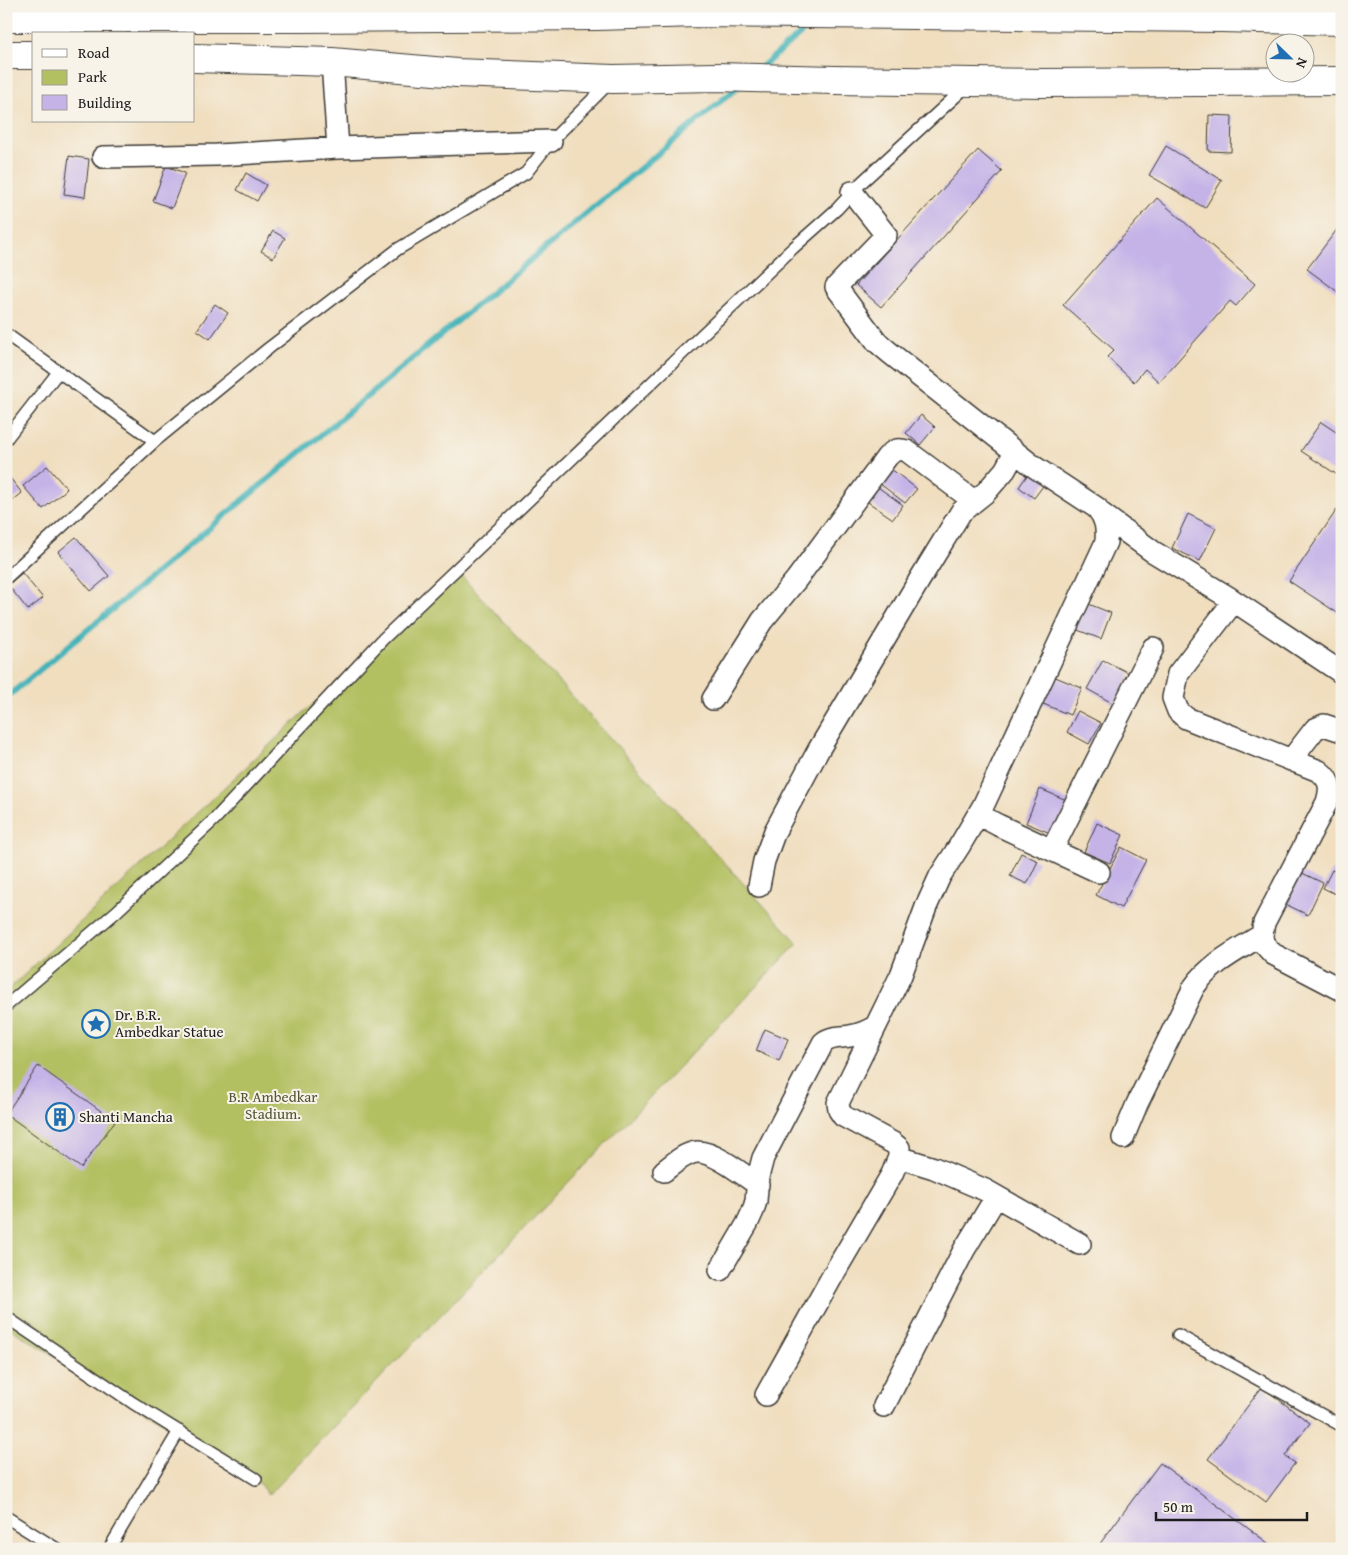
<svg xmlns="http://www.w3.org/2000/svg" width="1348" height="1555" font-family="'Gentium Book Plus',serif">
	<rect width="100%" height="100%" fill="#f7f3e8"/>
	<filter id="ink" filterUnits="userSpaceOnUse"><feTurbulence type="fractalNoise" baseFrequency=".02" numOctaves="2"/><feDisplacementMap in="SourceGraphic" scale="10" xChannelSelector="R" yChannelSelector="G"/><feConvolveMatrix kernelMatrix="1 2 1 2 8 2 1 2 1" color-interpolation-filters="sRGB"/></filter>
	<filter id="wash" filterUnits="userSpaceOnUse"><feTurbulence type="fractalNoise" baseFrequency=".0096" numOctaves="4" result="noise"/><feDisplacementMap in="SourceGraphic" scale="20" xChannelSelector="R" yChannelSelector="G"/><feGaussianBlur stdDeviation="1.12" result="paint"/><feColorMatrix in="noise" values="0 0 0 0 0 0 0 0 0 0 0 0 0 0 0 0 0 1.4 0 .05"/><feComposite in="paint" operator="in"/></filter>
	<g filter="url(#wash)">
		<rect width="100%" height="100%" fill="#f0debf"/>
		<path fill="#b3c062" stroke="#686e3f" d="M456 570 798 943 268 1495 256 1479 6 1326V992Z"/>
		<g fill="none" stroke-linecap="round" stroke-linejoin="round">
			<path stroke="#43b3b9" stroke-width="6" d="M758 70 813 23
				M6 698 739 86"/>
		</g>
		<g id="blocks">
			<path fill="#c5b3e8" d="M1209 115 1232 116 1231 152 1208 151Z
				M1166 146 1222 180 1205 208 1149 175Z
				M978 150 1002 171 881 307 856 285Z
				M69 156 89 159 85 197 64 194Z
				M166 166 185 173 172 208 153 201Z
				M246 173 266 185 257 201 237 190Z
				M1157 198 1255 284 1236 306 1230 301 1159 382 1145 369 1134 382 1107 357 1114 350 1063 305Z
				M1342 223V295L1307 269Z
				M273 231 285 238 273 258 261 251Z
				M215 304 228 313 210 339 197 330Z
				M921 415 935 427 920 445 906 433Z
				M1321 422 1342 436V478L1301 451Z
				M886 465 917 489 905 503 875 480Z
				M47 466 67 489 43 509 23 486Z
				M1033 467 1049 478 1034 498 1019 487Z
				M6 473 22 493 6 506Z
				M875 485 903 505 893 519 865 500Z
				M1342 502V616L1289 581Z
				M1188 514 1216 528 1200 561 1172 548Z
				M76 537 109 576 91 591 58 552Z
				M22 573 43 598 28 610 8 585Z
				M1086 603 1111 613 1101 639 1075 629Z
				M1103 660 1131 674 1114 704 1087 689Z
				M1053 676 1082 688 1070 715 1041 703Z
				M1078 711 1101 723 1089 744 1067 732Z
				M1040 789 1069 801 1055 835 1026 823Z
				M1097 823 1123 835 1110 863 1084 852Z
				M1121 847 1146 860 1121 908 1096 895Z
				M1021 853 1038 861 1027 884 1010 876Z
				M1332 870 1342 874V897L1323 888Z
				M1298 871 1323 883 1308 915 1283 903Z
				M765 1029 788 1039 779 1061 756 1051Z
				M38 1066 115 1121 81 1168 6 1114Z
				M1262 1387 1310 1423 1285 1456 1295 1463 1266 1502 1208 1459Z
				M1160 1463 1276 1549H1096Z
				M31 1545 32 1549H6V1546Z"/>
		</g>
	</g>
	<g filter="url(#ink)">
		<use href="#blocks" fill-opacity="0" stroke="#3c3934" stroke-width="1"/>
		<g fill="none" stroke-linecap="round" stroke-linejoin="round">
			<defs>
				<path id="service" d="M6 334 155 441
					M6 439 59 371
					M6 578 155 441 269 348 398 249 526 173 551 141 610 82
					M6 1006 116 912 215 819 383 639 793 248 837 209 862 182 968 85
					M6 1317 133 1403 256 1479
					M1178 1335 1342 1426
					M6 1517 57 1549
					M109 1549 179 1431"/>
				<path id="minor" d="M332 62 338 148
					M103 157 217 155 338 148 551 141
					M1102 514 1152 551 1228 597 1342 673
					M1234 601 1178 674 1173 698 1178 711 1186 718 1319 771C1331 780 1331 789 1327 802L1264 923 1262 935 1263 943 1273 954 1342 990
					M713 699 762 621 796 580 887 457C894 450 897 448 907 451L974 501
					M1291 760 1315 729 1324 725 1342 731
					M979 815 998 825 1099 872
					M1052 850 1153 648
					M759 886 764 861 775 831 819 749 920 579 961 512 986 492 1005 470 1015 452
					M1123 1138 1137 1104 1194 987C1211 963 1238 950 1262 935
					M899 1157 934 1168 985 1190 1080 1244
					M664 1171C673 1164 685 1153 697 1152 714 1151 744 1175 758 1185
					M720 1270 747 1224 753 1211 756 1201 758 1177 763 1158 823 1043C831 1036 840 1038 850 1036 859 1035 868 1031 876 1026
					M766 1395 837 1268 892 1174 899 1157V1148L893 1143 843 1116 839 1110 838 1103 901 975 926 907 940 876 960 845 983 806 1106 542C1107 528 1106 519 1097 508L1033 466 890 353 877 342 836 287 886 235 852 192
					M884 1406 964 1250 996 1197"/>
				<path id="tertiary" d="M6 55H34
					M194 58 332 62 457 73 613 79 715 77 835 80 1043 83 1342 81"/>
				<path id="trunk" d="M6 18H301L597 16 697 13 1222 18 1342 21"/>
			</defs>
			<use href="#service" stroke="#3c3934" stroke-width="14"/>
			<use href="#minor" stroke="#3c3934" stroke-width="24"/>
			<use href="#tertiary" stroke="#3c3934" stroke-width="30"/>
			<use href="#trunk" stroke="#3c3934" stroke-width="30"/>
			<use href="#service" stroke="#fff" stroke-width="11"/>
			<use href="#minor" stroke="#fff" stroke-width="21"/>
			<use href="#tertiary" stroke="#fff" stroke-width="28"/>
			<use href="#trunk" stroke="#fff" stroke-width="28"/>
		</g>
	</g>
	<defs>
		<symbol id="sight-ring" viewBox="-11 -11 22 22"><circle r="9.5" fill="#f7f3e8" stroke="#1f6fb2" stroke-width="1.5"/><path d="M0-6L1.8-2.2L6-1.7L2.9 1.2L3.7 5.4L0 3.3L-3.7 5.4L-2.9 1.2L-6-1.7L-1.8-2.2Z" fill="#1f6fb2"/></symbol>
		<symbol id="building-ring" viewBox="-11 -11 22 22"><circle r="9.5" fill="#f7f3e8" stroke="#1f6fb2" stroke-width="1.5"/><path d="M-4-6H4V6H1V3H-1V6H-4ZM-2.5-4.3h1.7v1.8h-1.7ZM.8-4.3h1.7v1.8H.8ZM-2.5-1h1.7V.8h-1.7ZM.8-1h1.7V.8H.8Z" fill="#1f6fb2"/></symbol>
	</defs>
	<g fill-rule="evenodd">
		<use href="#sight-ring" x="80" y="1008" width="32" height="32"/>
		<use href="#building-ring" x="44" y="1101" width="32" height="32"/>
	</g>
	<g text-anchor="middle" stroke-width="4" stroke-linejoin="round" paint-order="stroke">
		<g font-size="15" fill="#1c1c1c" stroke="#f7f3e8" text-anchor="start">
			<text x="115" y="1020">Dr. B.R.<tspan x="115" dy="17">Ambedkar Statue</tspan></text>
			<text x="79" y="1122">Shanti Mancha</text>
		</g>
		<g font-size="15" fill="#515534" stroke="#f7f3e8">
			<text x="273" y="1102">B.R Ambedkar<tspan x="273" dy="17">Stadium.</tspan></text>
		</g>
	</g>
	<rect width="1348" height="1555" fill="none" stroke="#f7f3e8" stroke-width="25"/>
	<rect x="32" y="32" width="162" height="90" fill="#f7f3e8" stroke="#9f9d96"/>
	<rect x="42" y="49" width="25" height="8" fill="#ffffff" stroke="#9f9d96"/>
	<text x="78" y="58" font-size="15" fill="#1c1c1c">Road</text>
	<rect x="42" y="70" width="25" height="15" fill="#b3c062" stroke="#9f9d96"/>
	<text x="78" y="82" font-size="15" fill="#1c1c1c">Park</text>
	<rect x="42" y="95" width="25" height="15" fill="#c5b3e8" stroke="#9f9d96"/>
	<text x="78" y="108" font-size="15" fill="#1c1c1c">Building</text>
	<g transform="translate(1290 58) rotate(113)"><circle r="24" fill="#f7f3e8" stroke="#9f9d96"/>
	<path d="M0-4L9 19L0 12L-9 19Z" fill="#1f6fb2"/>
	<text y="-8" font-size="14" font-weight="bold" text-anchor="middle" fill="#1c1c1c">N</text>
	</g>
	<path d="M1156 1512v8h151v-8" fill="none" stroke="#1c1c1c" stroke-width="2.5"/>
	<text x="1163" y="1512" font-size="15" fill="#1c1c1c" stroke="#f7f3e8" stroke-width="4" paint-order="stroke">50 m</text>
</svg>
